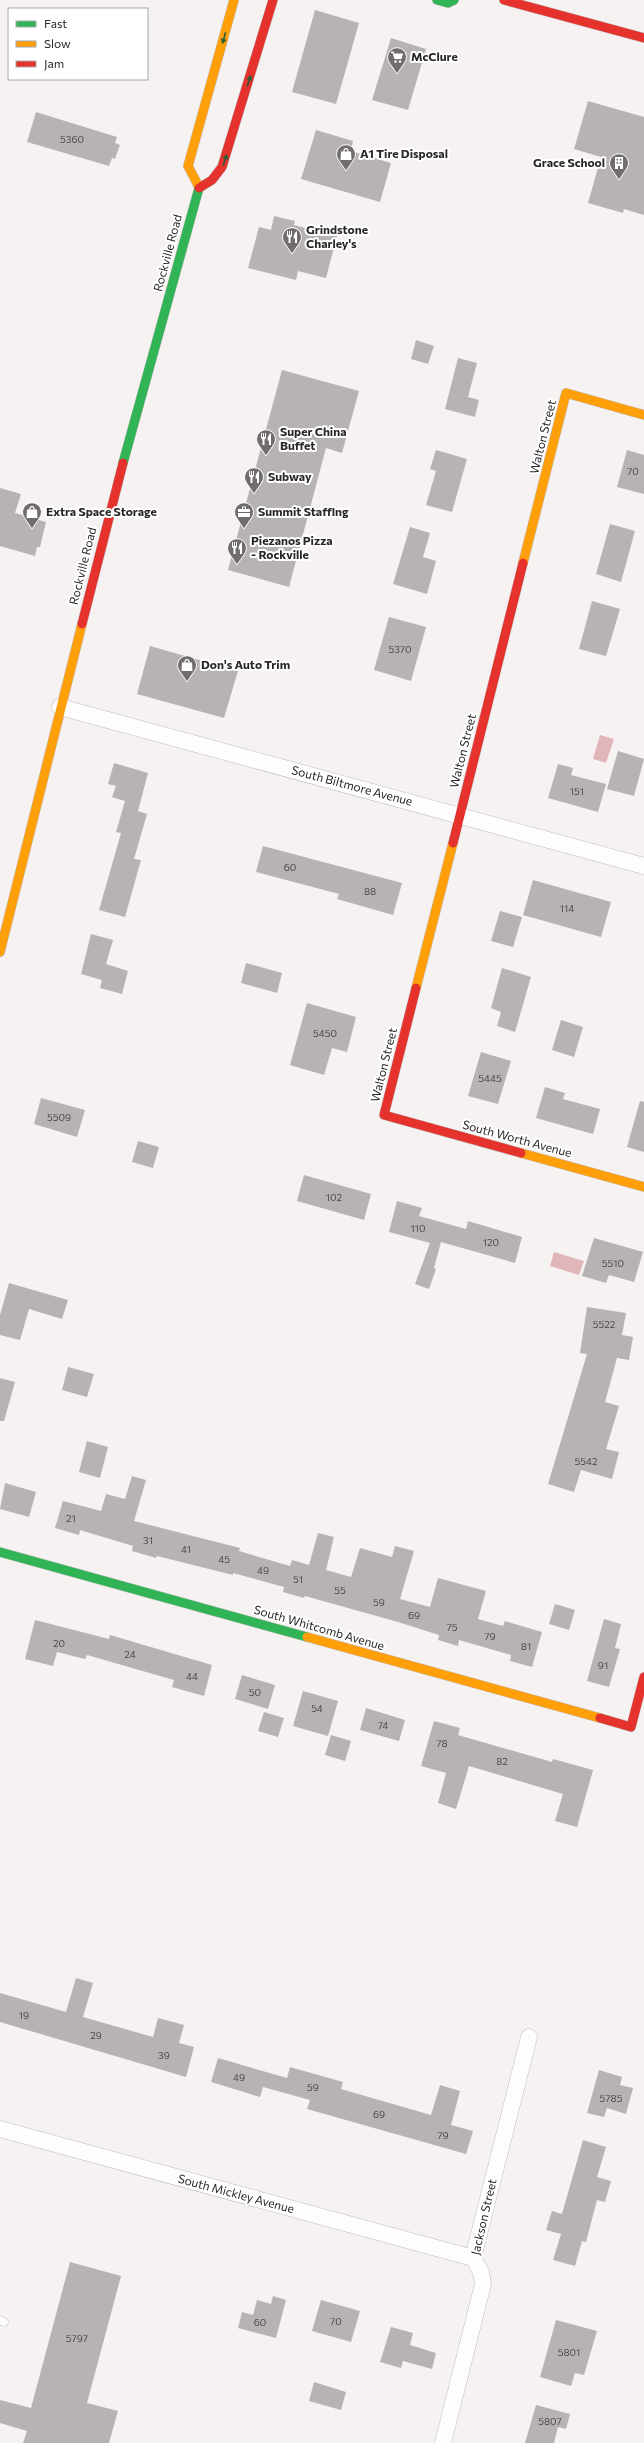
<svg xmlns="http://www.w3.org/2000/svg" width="644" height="2443" font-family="Commissioner,sans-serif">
	<rect width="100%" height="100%" fill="#f7f2f2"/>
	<path fill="#e1b6bb" d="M600 735 614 739 606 763 593 759Z
		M554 1252 584 1261 579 1275 550 1266Z"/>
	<path fill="#b7b3b3" d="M315 10 359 23 336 104 292 92Z
		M391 38 426 49 408 110 372 100Z
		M588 101 644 117V215L624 209 623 213 588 203 601 157 574 149Z
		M36 112 117 137 115 143 120 145 115 159 112 158 109 166 27 142Z
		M316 130 353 141 351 151 391 163 380 202 301 179Z
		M274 216 295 221 294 225 337 236 326 278 298 271 296 280 248 268 259 227 271 230Z
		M416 340 434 346 428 364 411 359Z
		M458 358 477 363 468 397 479 400 475 417 445 409Z
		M282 370 359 391 342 453 326 448 289 587 228 570Z
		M436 450 467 459 452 512 426 505 436 471 430 469Z
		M627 450 644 455V494L617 487Z
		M0 488 21 494 15 513 46 522 40 547H37L35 556 0 546Z
		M610 524 635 531 621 582 596 574Z
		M410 527 430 533 423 557 436 561 427 594 393 584Z
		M592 601 620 609 606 656 579 649Z
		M389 617 426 627 411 681 374 670Z
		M150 646 238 671 224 718 137 694Z
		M618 751 644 759 634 796 607 789Z
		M114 763 148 773 138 811 147 814 134 859 141 860 125 917 99 910 121 833 116 832 125 801 112 797 116 786 108 784Z
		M558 764 573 768 571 775 606 784 598 812 548 798Z
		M263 846 402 883 393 915 337 899 339 894 256 872Z
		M533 880 611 902 601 937 523 915Z
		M500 911 522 917 513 947 491 941Z
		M91 934 113 940 106 964 128 971 122 994 100 988 102 980 81 974Z
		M246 963 282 973 277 993 241 983Z
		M502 968 531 977 515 1032 497 1026 501 1012 491 1008Z
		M307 1003 356 1017 347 1052 332 1048 324 1075 290 1065Z
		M561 1020 583 1027 574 1057 552 1050Z
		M481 1052 511 1061 498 1104 468 1096Z
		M545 1087 565 1093 563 1099 600 1109 593 1134 536 1118Z
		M41 1098 85 1110 77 1137 34 1124Z
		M640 1101 644 1102V1152L627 1147Z
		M138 1141 159 1147 153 1168 132 1162Z
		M304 1175 371 1194 364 1220 297 1201Z
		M397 1201 422 1208 419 1216 466 1229 468 1221 522 1237 515 1263 441 1242 434 1268 436 1269 429 1289 415 1284 430 1243 389 1232Z
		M594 1238 643 1252 634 1282 609 1275 606 1283 582 1276Z
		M9 1283 68 1300 62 1319 29 1309 20 1340 0 1335V1315Z
		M587 1307 626 1313 622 1335 633 1337 629 1360 617 1358 605 1402 619 1406 606 1449 619 1452 612 1479 581 1470 574 1492 548 1484 587 1354 580 1353Z
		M68 1367 94 1374 87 1397 62 1390Z
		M0 1378 15 1382 4 1421H0Z
		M87 1441 108 1447 100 1478 79 1472Z
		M132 1476 146 1480 134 1521 240 1548 239 1551 290 1566 292 1560 309 1565 318 1533 334 1537 326 1570 351 1577 360 1548 392 1557 395 1546 414 1551 400 1599 430 1607 438 1578 486 1591 478 1619 503 1626 505 1621 542 1632 532 1667 510 1661 511 1655 459 1640 458 1646 438 1640 439 1635 398 1622 305 1596 304 1598 283 1592 284 1587 233 1573V1575L157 1556 156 1558 132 1551 133 1546 80 1530 79 1535 55 1528 63 1501 101 1511 106 1494 125 1499Z
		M5 1483 36 1492 29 1517 0 1509Z
		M555 1604 575 1610 569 1630 549 1624Z
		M604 1619 621 1624 615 1648 620 1649 609 1687 587 1681Z
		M35 1620 109 1639 110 1635 212 1665 204 1696 172 1687 174 1680 87 1655 85 1659 57 1652 53 1666 25 1659Z
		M242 1675 275 1685 268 1709 235 1699Z
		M303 1691 338 1701 328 1736 293 1726Z
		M366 1708 405 1720 399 1741 360 1730Z
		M264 1712 284 1718 278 1737 258 1731Z
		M434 1721 460 1728 458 1735 552 1762 553 1759 593 1770 577 1827 555 1821 563 1794 469 1766 456 1809 438 1803 446 1773 421 1766Z
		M331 1735 351 1741 345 1761 325 1755Z
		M76 1978 93 1983 83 2017 153 2037 158 2018 184 2025 179 2043 194 2047 186 2077 0 2022V1993L66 2012Z
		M218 2058 287 2078 290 2067 343 2082 341 2089 431 2115 440 2085 460 2091 451 2125 473 2131 466 2154 307 2109 310 2100 263 2087 260 2097 211 2082Z
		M599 2070 622 2077 620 2085 633 2088 626 2114 607 2108 604 2117 587 2113Z
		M583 2140 606 2147 597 2177 611 2181 605 2202 597 2200 586 2242 582 2241 575 2266 553 2260 561 2234 546 2230 552 2211 562 2214Z
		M70 2262 121 2276 87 2403 118 2411 109 2443H23L27 2431 0 2423V2400L31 2408Z
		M273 2296 286 2300 276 2338 238 2328 242 2312 253 2315 257 2300 271 2304Z
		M321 2300 360 2311 351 2342 312 2331Z
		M556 2320 597 2331 584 2375 575 2373 571 2386 540 2377Z
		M391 2327 413 2333 410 2345 436 2353 432 2369 403 2361 401 2368 380 2362Z
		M314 2382 346 2392 341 2410 309 2401Z
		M536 2405 570 2414 566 2429 558 2427 554 2443H525Z"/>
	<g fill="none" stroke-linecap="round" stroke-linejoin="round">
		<defs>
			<path id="lane" d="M0 2320 4 2322"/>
			<path id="street" d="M60 707 644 866
				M0 2129 473 2258
				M443 2443 483 2284 481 2272 473 2258 529 2037"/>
			<path id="fast" d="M437 0 448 3 454 0
				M123 463 199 188 198 185
				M0 1552 307 1637"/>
			<path id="slow" d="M198 185 188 166 234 0
				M523 563 566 393 644 415
				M0 952 82 624
				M416 988 453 843
				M521 1153 644 1187
				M307 1637 600 1718"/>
			<path id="jam" d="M504 0 644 38
				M199 188 212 180 222 167 273 0
				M82 624 123 463
				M453 843 523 563
				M416 988 384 1115 521 1153
				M600 1718 631 1727 644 1677"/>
		</defs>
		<use href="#lane" stroke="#bfbbbc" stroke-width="9"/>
		<use href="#street" stroke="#bfbbbc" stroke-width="17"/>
		<use href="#fast" stroke="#bfbbbc" stroke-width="10"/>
		<use href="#slow" stroke="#bfbbbc" stroke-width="10"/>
		<use href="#jam" stroke="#bfbbbc" stroke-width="10"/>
		<use href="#lane" stroke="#fefdfd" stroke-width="8"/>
		<use href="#street" stroke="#fefdfd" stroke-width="16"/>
		<use href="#fast" stroke="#30b455" stroke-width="9"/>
		<use href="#slow" stroke="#ff9f0a" stroke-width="9"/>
		<use href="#jam" stroke="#e5322d" stroke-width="9"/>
	</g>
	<defs><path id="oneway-solid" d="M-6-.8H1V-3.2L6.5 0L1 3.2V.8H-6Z"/></defs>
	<g fill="#2c5f39">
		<use href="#oneway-solid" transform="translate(224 38) rotate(105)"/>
		<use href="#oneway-solid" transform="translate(249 81) rotate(-72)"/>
		<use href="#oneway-solid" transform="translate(225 160) rotate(-71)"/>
	</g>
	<defs>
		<symbol id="supermarket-pin" viewBox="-11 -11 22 30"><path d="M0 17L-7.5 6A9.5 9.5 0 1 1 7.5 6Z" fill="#726d6d" stroke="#fff"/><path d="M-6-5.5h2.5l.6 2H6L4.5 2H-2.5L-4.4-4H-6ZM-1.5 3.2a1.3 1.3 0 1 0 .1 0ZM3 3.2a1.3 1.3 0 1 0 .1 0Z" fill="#fff"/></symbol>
		<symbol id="shop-pin" viewBox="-11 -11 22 30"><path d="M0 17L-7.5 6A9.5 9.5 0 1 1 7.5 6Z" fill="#726d6d" stroke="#fff"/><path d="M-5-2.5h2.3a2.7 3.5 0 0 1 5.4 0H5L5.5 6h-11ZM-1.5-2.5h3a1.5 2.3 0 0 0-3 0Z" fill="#fff"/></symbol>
		<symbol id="building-pin" viewBox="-11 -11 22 30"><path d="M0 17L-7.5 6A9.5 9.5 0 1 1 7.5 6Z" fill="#726d6d" stroke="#fff"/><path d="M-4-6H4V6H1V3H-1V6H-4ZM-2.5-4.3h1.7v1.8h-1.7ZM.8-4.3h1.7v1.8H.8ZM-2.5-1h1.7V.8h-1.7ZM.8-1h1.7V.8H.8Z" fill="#fff"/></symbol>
		<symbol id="restaurant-pin" viewBox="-11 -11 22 30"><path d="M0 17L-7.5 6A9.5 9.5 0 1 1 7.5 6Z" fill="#726d6d" stroke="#fff"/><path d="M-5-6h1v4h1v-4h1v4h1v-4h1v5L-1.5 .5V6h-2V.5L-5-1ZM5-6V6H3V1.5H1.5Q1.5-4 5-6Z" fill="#fff"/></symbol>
		<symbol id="office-pin" viewBox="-11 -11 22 30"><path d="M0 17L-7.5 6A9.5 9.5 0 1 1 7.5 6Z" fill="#726d6d" stroke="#fff"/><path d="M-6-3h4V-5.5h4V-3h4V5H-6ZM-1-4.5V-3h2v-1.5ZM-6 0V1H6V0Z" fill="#fff"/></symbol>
	</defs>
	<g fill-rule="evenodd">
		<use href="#supermarket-pin" x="386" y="46" width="22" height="30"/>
		<use href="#shop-pin" x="335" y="143" width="22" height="30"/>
		<use href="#building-pin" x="608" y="152" width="22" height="30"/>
		<use href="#restaurant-pin" x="281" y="226" width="22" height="30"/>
		<use href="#restaurant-pin" x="255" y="428" width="22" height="30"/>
		<use href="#restaurant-pin" x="243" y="466" width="22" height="30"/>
		<use href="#shop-pin" x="21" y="501" width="22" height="30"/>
		<use href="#office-pin" x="233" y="501" width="22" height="30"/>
		<use href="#restaurant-pin" x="226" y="537" width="22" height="30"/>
		<use href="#shop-pin" x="176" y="654" width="22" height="30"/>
	</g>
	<g text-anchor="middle" stroke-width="4" stroke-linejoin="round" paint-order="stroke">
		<g font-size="10" fill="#4d4949">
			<text x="72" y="143">5360</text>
			<text x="633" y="475">70</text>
			<text x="400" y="653">5370</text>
			<text x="577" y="795">151</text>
			<text x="290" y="871">60</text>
			<text x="370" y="895">88</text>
			<text x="567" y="912">114</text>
			<text x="325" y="1037">5450</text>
			<text x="490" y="1082">5445</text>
			<text x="59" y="1121">5509</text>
			<text x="334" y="1201">102</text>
			<text x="418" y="1232">110</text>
			<text x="491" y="1246">120</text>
			<text x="613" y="1267">5510</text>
			<text x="604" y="1328">5522</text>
			<text x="586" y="1465">5542</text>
			<text x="71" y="1522">21</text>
			<text x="148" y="1544">31</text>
			<text x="186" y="1553">41</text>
			<text x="224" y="1563">45</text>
			<text x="263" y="1574">49</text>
			<text x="298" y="1583">51</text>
			<text x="340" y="1594">55</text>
			<text x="379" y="1606">59</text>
			<text x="414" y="1619">69</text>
			<text x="452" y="1631">75</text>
			<text x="490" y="1640">79</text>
			<text x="59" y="1647">20</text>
			<text x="526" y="1650">81</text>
			<text x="130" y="1658">24</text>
			<text x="603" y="1669">91</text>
			<text x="192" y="1680">44</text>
			<text x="255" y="1696">50</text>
			<text x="317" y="1712">54</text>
			<text x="383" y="1729">74</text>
			<text x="442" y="1747">78</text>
			<text x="502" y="1765">82</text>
			<text x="24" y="2019">19</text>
			<text x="96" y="2039">29</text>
			<text x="164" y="2059">39</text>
			<text x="239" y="2081">49</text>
			<text x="313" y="2091">59</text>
			<text x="611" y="2102">5785</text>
			<text x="379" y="2118">69</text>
			<text x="443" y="2139">79</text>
			<text x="336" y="2325">70</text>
			<text x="260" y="2326">60</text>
			<text x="77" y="2342">5797</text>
			<text x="569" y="2356">5801</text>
			<text x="550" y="2425">5807</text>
		</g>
		<g font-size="12" font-weight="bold" fill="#2a2626" stroke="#fff" text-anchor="start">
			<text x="411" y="61">McClure</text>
			<text x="360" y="158">A1 Tire Disposal</text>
			<text x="605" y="167" text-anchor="end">Grace School</text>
			<text x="306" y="234">Grindstone<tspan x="306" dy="14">Charley's</tspan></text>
			<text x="280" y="436">Super China<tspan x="280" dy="14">Buffet</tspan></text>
			<text x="268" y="481">Subway</text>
			<text x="46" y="516">Extra Space Storage</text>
			<text x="258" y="516">Summit Staffing</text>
			<text x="251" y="545">Piezanos Pizza<tspan x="251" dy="14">- Rockville</tspan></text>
			<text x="201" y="669">Don's Auto Trim</text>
		</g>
		<g font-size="12" fill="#2a2626" stroke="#fff">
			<text transform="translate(168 253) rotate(-75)" y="4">Rockville Road</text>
			<text transform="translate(543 437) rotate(-76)" y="4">Walton Street</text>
			<text transform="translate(83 566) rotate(-76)" y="4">Rockville Road</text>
			<text transform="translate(463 751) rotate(-76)" y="4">Walton Street</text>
			<text transform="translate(352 786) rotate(15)" y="4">South Biltmore Avenue</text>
			<text transform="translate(384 1065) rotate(-76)" y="4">Walton Street</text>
			<text transform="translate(517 1139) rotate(15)" y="4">South Worth Avenue</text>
			<text transform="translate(319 1628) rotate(16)" y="4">South Whitcomb Avenue</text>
			<text transform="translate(236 2194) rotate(15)" y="4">South Mickley Avenue</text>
			<text transform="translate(484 2217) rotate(-77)" y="4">Jackson Street</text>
		</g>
	</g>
	<rect x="8" y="8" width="140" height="72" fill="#ffffff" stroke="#aaa8a8"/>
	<rect x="16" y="21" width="20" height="6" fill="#30b455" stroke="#aaa8a8"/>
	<text x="44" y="28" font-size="12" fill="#2a2626">Fast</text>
	<rect x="16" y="41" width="20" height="6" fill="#ff9f0a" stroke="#aaa8a8"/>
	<text x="44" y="48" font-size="12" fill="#2a2626">Slow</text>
	<rect x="16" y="61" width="20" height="6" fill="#e5322d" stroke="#aaa8a8"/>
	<text x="44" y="68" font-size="12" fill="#2a2626">Jam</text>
</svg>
